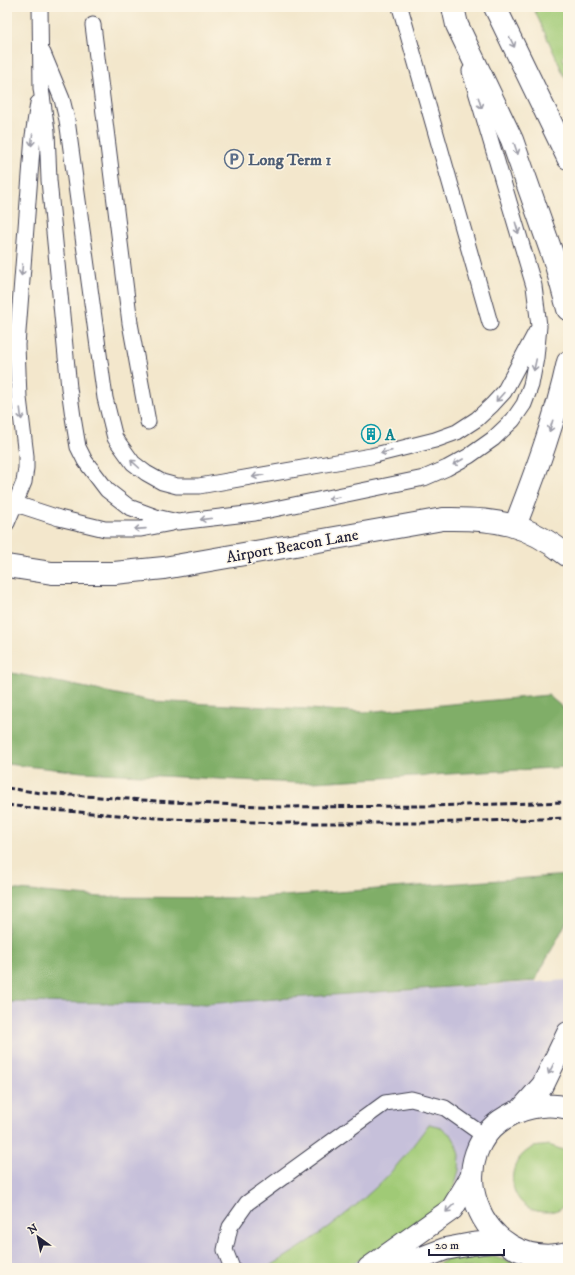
<svg xmlns="http://www.w3.org/2000/svg" width="575" height="1275" font-family="'IM FELL DW Pica',serif">
	<rect width="100%" height="100%" fill="#fcf5e5"/>
	<filter id="ink" filterUnits="userSpaceOnUse"><feTurbulence type="fractalNoise" baseFrequency=".025" numOctaves="2"/><feDisplacementMap in="SourceGraphic" scale="8" xChannelSelector="R" yChannelSelector="G"/><feConvolveMatrix kernelMatrix="1 2 1 2 8 2 1 2 1" color-interpolation-filters="sRGB"/></filter>
	<filter id="wash" filterUnits="userSpaceOnUse"><feTurbulence type="fractalNoise" baseFrequency=".012" numOctaves="4" result="noise"/><feDisplacementMap in="SourceGraphic" scale="16" xChannelSelector="R" yChannelSelector="G"/><feGaussianBlur stdDeviation="0.9" result="paint"/><feColorMatrix in="noise" values="0 0 0 0 0 0 0 0 0 0 0 0 0 0 0 0 0 1.4 0 .05"/><feComposite in="paint" operator="in"/></filter>
	<g filter="url(#wash)">
		<rect width="100%" height="100%" fill="#f3e7cc"/>
		<path fill="#c6c0da" d="M568 980V1033L474 1166 369 1268H7V1002L205 1004Z"/>
		<path fill="#a0ca76" stroke="#617658" d="M533 7H568V49L563 58 568 68V84Z
			M429 1124 441 1127 452 1136 457 1145 460 1155 459 1170 455 1185 445 1202 413 1229 345 1268H267C305 1246 341 1220 373 1190 394 1171 412 1147 429 1124Z
			M549 1145 563 1150 568 1155V1203C562 1209 554 1212 546 1212 508 1212 500 1162 534 1147 538 1146 545 1146 549 1145Z
			M476 1254 491 1256 531 1268H429L448 1259Z"/>
		<path fill="#80ae67" stroke="#516851" d="M7 672 152 701 365 712 548 695 568 712V767L297 783 82 772 7 764Z
			M568 875V919L535 981 205 1004 7 1002V889L102 897 256 898Z"/>
	</g>
	<g filter="url(#ink)">
		<g fill="none" stroke-linecap="round" stroke-linejoin="round">
			<defs>
				<path id="service" d="M40 7 41 88 47 131 49 180 69 388 73 417 78 447 85 461 107 490 129 507 156 517 178 522 255 513 424 478 447 468 469 456 493 439 513 420 524 404 531 385 536 358 539 326 534 286 470 71
					M400 7 490 323
					M93 25 130 323 148 422
					M43 53 62 99 67 120 105 398 115 438 133 463 146 473 162 482 177 486H199L371 456 435 440 457 432 477 419 492 405 504 392 536 332
					M16 504 59 518 105 529H141L172 523
					M7 523 24 482 26 468V456L19 398 17 345 33 136 38 103
					M556 1255 565 1268
					M232 1268 225 1250 230 1227 247 1203 385 1103 411 1099 445 1108 486 1137"/>
				<path id="minor" d="M369 1268 452 1209 472 1176
					M395 1268 445 1249 472 1244 502 1241"/>
				<path id="tertiary" d="M7 566 52 573H114L164 568 443 519C494 518 527 523 568 556
					M568 1108C550 1103 531 1106 514 1113 434 1150 478 1275 568 1253
					M520 1111 543 1085 568 1033"/>
				<path id="secondary" d="M453 7 457 25 512 140 556 265 568 309
					M495 7 568 158
					M515 526C536 472 556 418 568 362"/>
			</defs>
			<use href="#service" stroke="#414051" stroke-width="17"/>
			<use href="#minor" stroke="#414051" stroke-width="24"/>
			<use href="#tertiary" stroke="#414051" stroke-width="24"/>
			<use href="#secondary" stroke="#414051" stroke-width="24"/>
			<use href="#service" stroke="#fff" stroke-width="15"/>
			<use href="#minor" stroke="#fff" stroke-width="22"/>
			<use href="#tertiary" stroke="#fff" stroke-width="22"/>
			<use href="#secondary" stroke="#fff" stroke-width="22"/>
			<path stroke="#22223b" stroke-width="3" stroke-dasharray="6 3" stroke-linecap="butt" d="M7 788 41 793 172 802 281 807 429 806 568 802
				M7 805 39 809 171 819 280 823H430L568 818"/>
		</g>
		<defs><path id="oneway-shaft" d="M-6 0H5M1.5-3L5.5 0L1.5 3" fill="none" stroke-width="1.6" stroke-linecap="round" stroke-linejoin="round"/></defs>
		<g stroke="#9c9ca7">
			<use href="#oneway-shaft" transform="translate(512 42) rotate(64)"/>
			<use href="#oneway-shaft" transform="translate(480 103) rotate(74)"/>
			<use href="#oneway-shaft" transform="translate(32 140) rotate(95)"/>
			<use href="#oneway-shaft" transform="translate(516 149) rotate(71)"/>
			<use href="#oneway-shaft" transform="translate(517 228) rotate(74)"/>
			<use href="#oneway-shaft" transform="translate(22 270) rotate(95)"/>
			<use href="#oneway-shaft" transform="translate(535 365) rotate(102)"/>
			<use href="#oneway-shaft" transform="translate(500 397) rotate(132)"/>
			<use href="#oneway-shaft" transform="translate(21 414) rotate(83)"/>
			<use href="#oneway-shaft" transform="translate(551 426) rotate(107)"/>
			<use href="#oneway-shaft" transform="translate(386 452) rotate(167)"/>
			<use href="#oneway-shaft" transform="translate(458 462) rotate(150)"/>
			<use href="#oneway-shaft" transform="translate(135 464) rotate(-138)"/>
			<use href="#oneway-shaft" transform="translate(258 476) rotate(170)"/>
			<use href="#oneway-shaft" transform="translate(334 498) rotate(169)"/>
			<use href="#oneway-shaft" transform="translate(206 519) rotate(173)"/>
			<use href="#oneway-shaft" transform="translate(140 529) rotate(176)"/>
			<use href="#oneway-shaft" transform="translate(551 1069) rotate(117)"/>
			<use href="#oneway-shaft" transform="translate(450 1208) rotate(135)"/>
		</g>
	</g>
	<defs>
		<symbol id="parking-ring" viewBox="-11 -11 22 22"><circle r="9.5" fill="#fcf5e5" stroke="#5c6f8a" stroke-width="1.5"/><path d="M-3.5-5.5H1a3.5 3.5 0 0 1 0 7H-1V5.5H-3.5ZM-1-3.4V-.6H.8a1.4 1.4 0 0 0 0-2.8Z" fill="#5c6f8a"/></symbol>
		<symbol id="building-ring" viewBox="-11 -11 22 22"><circle r="9.5" fill="#fcf5e5" stroke="#0f9aa8" stroke-width="1.5"/><path d="M-4-6H4V6H1V3H-1V6H-4ZM-2.5-4.3h1.7v1.8h-1.7ZM.8-4.3h1.7v1.8H.8ZM-2.5-1h1.7V.8h-1.7ZM.8-1h1.7V.8H.8Z" fill="#0f9aa8"/></symbol>
	</defs>
	<g fill-rule="evenodd">
		<use href="#parking-ring" x="223" y="148" width="22" height="22"/>
		<use href="#building-ring" x="360" y="423" width="22" height="22"/>
	</g>
	<g text-anchor="middle" stroke-width="3" stroke-linejoin="round" paint-order="stroke">
		<g font-size="16" font-weight="bold" fill="#4e5e75" stroke="#fcf5e5" text-anchor="start">
			<text x="248" y="165">Long Term 1</text>
		</g>
		<g font-size="16" font-weight="bold" fill="#0d838f" stroke="#fcf5e5" text-anchor="start">
			<text x="385" y="440">A</text>
		</g>
		<g font-size="16" fill="#22223b" stroke="#fcf5e5">
			<text transform="translate(292 545) rotate(-10)" y="6">Airport Beacon Lane</text>
		</g>
	</g>
	<rect width="575" height="1275" fill="none" stroke="#fcf5e5" stroke-width="24"/>
	<g transform="translate(38 1237) rotate(327)" stroke="#fcf5e5" stroke-width="3" paint-order="stroke">
	<path d="M0-3L7 15L0 10L-7 15Z" fill="#22223b"/>
	<text y="-6" font-size="11" font-weight="bold" text-anchor="middle" fill="#22223b">N</text>
	</g>
	<path d="M429 1249v6h75v-6" fill="none" stroke="#22223b" stroke-width="2"/>
	<text x="435" y="1249" font-size="12" fill="#22223b" stroke="#fcf5e5" stroke-width="3" paint-order="stroke">20 m</text>
</svg>
